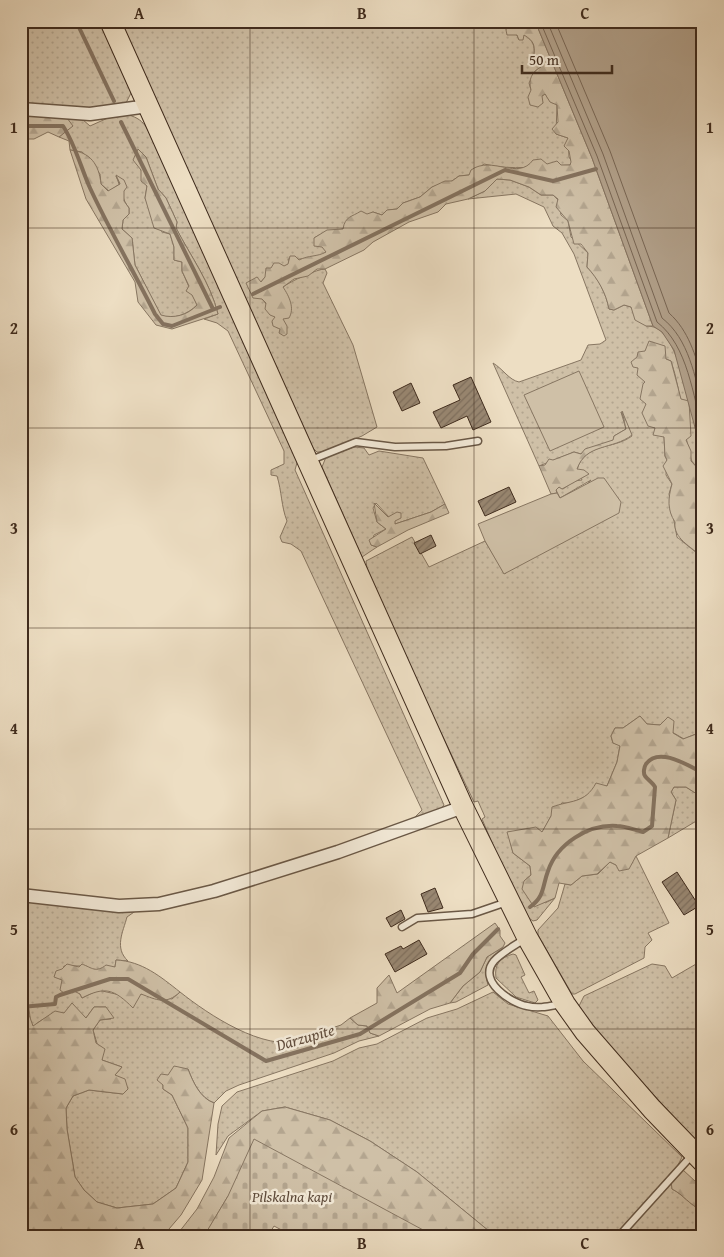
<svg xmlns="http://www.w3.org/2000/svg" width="724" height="1257" font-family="'Gentium Book Plus',serif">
	<defs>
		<pattern id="grass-dots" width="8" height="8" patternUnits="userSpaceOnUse" patternTransform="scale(1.25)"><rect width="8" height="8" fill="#cfc0a7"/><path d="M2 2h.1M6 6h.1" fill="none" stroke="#b3a58f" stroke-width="1.8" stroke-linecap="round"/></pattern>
		<pattern id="forest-firs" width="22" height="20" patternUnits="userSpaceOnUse" patternTransform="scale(1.25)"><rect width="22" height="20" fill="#cfc0a7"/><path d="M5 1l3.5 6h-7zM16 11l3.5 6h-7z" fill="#b3a58f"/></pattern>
		<pattern id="cemetery-stones" width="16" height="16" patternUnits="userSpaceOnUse" patternTransform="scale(1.25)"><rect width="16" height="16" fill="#cfc0a7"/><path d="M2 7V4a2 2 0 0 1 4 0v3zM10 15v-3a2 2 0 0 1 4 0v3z" fill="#b3a58f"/></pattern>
		<pattern id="building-hatch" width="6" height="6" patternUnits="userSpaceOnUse" patternTransform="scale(1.25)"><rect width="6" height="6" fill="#998873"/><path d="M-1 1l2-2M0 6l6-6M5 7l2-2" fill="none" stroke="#7e6f5e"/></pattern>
	</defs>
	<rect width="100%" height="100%" fill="#eddec3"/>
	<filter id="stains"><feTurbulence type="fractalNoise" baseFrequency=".004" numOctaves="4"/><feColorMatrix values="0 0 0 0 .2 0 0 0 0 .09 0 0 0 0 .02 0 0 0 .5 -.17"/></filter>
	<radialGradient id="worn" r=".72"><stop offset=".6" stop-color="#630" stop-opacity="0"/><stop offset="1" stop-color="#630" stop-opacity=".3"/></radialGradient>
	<path fill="url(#grass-dots)" stroke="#877662" d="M21 21H99L129 86 131 93 126 103 90 110 29 105 21 89Z
		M120 21H509L506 30 517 35 519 40 524 34C533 41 535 44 534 56L541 62V67L535 71 529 83 531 90 542 96 545 94 557 105 556 134 568 138 569 157 572 162 570 165C540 166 512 171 484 164L469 175 459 176 452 181 432 187 420 197 403 203 397 209 388 210 382 215 373 212C364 218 354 224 345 228 333 233 326 230 314 238L327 252C316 258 301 260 288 259L289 264 265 277 261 282 262 299 276 316 282 319 283 287C291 281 317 269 325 269L327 273 323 283 353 345 377 427 362 436 322 452H317L313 448Z
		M124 114C146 118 147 129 156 147L298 459 295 470 444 805 439 811 414 818 422 810 301 551 291 544 282 542 280 537 287 521C281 506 282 492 277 476L271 475V470L284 464V451L228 331 217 323 204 319 218 314C210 282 191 257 176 228L177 222 166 198 158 189 146 157 141 170 147 186 145 198 162 232 170 234 174 247V260L182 262V271L197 305C187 315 174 319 161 316L135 265 132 238 122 229 123 220 129 214V208C122 200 121 187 116 176L120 184 109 191 101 184 100 174 82 152 70 150 69 141 59 137 72 126 67 118 82 119 90 126 110 117Z
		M497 179 510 180 529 187 541 195H553L558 200 561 215 568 221 571 237 588 253 587 267C598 278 606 293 609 309L614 310 624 305 631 307 646 326C653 326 658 328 663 333 682 355 699 427 703 457V474C700 468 693 465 691 459 682 428 682 393 671 361L645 351 638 368 646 382V404L655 428 664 437 665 456 667 460 666 475 672 484 669 494 677 537 703 558V734L698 733 684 739 672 732 668 718 660 725 647 724 640 716 623 728H615L611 736 613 743 620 745 617 762 607 786C593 791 575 805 562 803L551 816 542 833 508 832 513 853 530 866 531 875 524 881 545 903 555 898 537 920 533 921 529 918 499 859 482 819 485 817 478 801 474 802 414 676 367 568 366 561 412 537 429 567 485 541 505 574 591 480 560 498 556 490 559 487 563 489 574 481 582 480 577 469C586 442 613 450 632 436L621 412 626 429 614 436V440L581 454 574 452 539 466 493 363C503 369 509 380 519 382L581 360 588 345 600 344 606 340 574 254 562 233 553 226 544 207 516 194 468 199 485 191Z
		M354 447 364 448 369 455 379 451 423 458 445 504 431 512 395 524 393 515 389 517 376 503 373 508 377 522 386 529 374 535 371 545 377 547 362 557 322 467 326 457Z
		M674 787H686L703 798V817L668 838 676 800 671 792Z
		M636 856 669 923 648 933 652 940 645 947 644 958 575 994H572L538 935V930L558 908 565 884 571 885 582 876 598 874 610 862 616 865Z
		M21 898 137 910 127 917C123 932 114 948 128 961L116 960 115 967 93 970 86 966H64L60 978 80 994 82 998 98 990 120 995 141 994 172 999 180 992C209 1015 263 1051 301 1041L305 1037 341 1025 350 1018 358 1025 367 1026 370 1033 379 1036 359 1041 334 1053 239 1085 226 1091 214 1103C200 1098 193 1082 188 1069L163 1085V1089L172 1095 188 1128V1162L176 1188 153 1204 117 1208 97 1202 84 1190 75 1177 67 1129 66 1108 73 1096 89 1090 123 1094 115 1075 122 1067 102 1060 93 1030 100 1020 111 1019 106 1007H94L86 1018C72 1008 45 1014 33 1027L31 1024 28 1002 21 991Z
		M503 947C490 958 483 967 488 985L456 1002 450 1003 463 986 480 972 487 957Z
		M513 954 516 955 525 975 521 977 529 993 534 991 538 1000 535 1003 516 997 496 978C494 964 500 958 513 954Z
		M703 960V1149L602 1038 579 1006 584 996 652 964 665 966 672 978Z
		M493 992 508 1004 548 1016 583 1061 682 1157 678 1165 614 1236H495L417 1172 370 1141 330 1120 285 1107 262 1111 228 1136 216 1155 218 1124 222 1106 237 1092 333 1061 359 1048 377 1044 427 1018 457 1009Z
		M671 1181 672 1189C684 1195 688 1204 703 1211V1236H623Z"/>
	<path fill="url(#forest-firs)" stroke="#877662" d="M509 21H520L523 24 530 25 535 21 592 158 653 326H646L635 320 631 307 624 305 614 310 609 309C606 293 598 279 587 267L588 253 581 244H574L568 221 556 207 558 199 553 195H541L529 187 510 180 497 179 485 191 468 199 446 204 438 212 409 222 373 242 364 250 325 269H317L308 276 294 279 283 287C289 296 295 308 289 318L283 319 287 326V334L284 336 279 333 280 329 273 326 272 321 275 317 270 315 265 309 266 303 262 299 253 298 246 283 257 277 261 282 265 277 266 268H271L274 263H279L284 266 288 264 290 256H295L299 260C309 255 317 257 326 252L322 247 314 246V238L327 230 343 229C345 216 352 217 361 211L367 214 373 212 382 215 387 210 397 209 403 203 420 197 432 187 445 181H452L459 176 469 175 471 170C492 155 518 181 533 160L541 159 547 164 557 161 561 165H570L571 162 569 151 564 146 568 138 556 134 552 129 558 122 557 105 550 102 545 94 542 96 543 103 538 107 530 105 528 97 531 90C528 79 532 72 541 67V62L534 56C535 45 534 41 524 35L523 40H519L517 35H507L506 30Z
		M57 115 67 118 73 126 59 137 48 132 34 139H21V116Z
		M138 149 146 157 158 189 166 198 177 222 176 228C191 257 210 282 218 314L172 329 156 325 138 302 135 282 86 199 70 150C90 152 99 164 101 184L108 191 120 184 116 175 124 180 127 187 124 191V201L129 208V214L123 220 122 229 132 238 135 265 161 315C174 319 188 315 197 305L192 295 186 291 189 286 182 271V262L174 260V247L170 234 154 228 145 198 147 186 141 181V170L133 160Z
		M649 341 665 346 666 359 671 361 681 399 689 401 691 436 686 440 691 451V461L703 474V558C691 546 673 539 675 522 667 510 668 498 672 484L663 466 667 460 665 456 664 437 653 435 655 428 648 426 642 413 646 404 640 399 643 384 645 382 637 375 638 368 633 367 631 362 637 357 638 352 645 351Z
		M622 411 632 435C613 450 586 443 577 469L584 470 589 474 562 489 559 487 556 490 557 493 551 494 539 466 545 465 549 459 553 460 574 452 581 454 585 449 613 440 614 436 626 429Z
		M374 503 388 517 397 512 401 513V518L395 521V524L431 512 445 504 449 513 408 530 377 547 371 545 369 540 386 529 377 522Z
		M640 716 647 724 660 725 668 717 674 721 673 733 683 739 699 733 703 734V798L686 787H674L671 792 676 800 668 838 636 856 629 869 619 871 616 865 610 862 597 874 582 876 571 885 559 883 555 898 534 907 522 889 524 881 531 875 530 866 513 853 507 832 536 827 542 832 551 816 552 807C570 800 585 804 596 783L607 786 617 762 620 746 613 743 611 736 615 728H623Z
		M495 923 500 930V936L505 943 503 947 487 957 480 972 463 986 450 1003 430 1009 379 1036 370 1033 367 1026 358 1025 350 1018 377 1003V988L389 975 397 993Z
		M116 960C142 961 161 977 180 992 166 1005 157 1000 141 994L133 1008C114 989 105 986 82 998L80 994 74 991 64 993 60 990 62 980 54 977 56 971 62 969 67 964 79 967 82 964C92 968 96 973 106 965L115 967Z
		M21 991 28 1001 27 1009 33 1026 55 1011 64 1013 72 1003 86 1018 94 1007H106L114 1018 100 1020 93 1030 96 1043 105 1049 102 1060 122 1067 115 1075 125 1079 128 1089 123 1094 89 1090 73 1096 66 1108 67 1129 75 1177 84 1190 97 1202 117 1208 153 1204 176 1188 188 1162V1128L172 1095 163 1089V1085L157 1080 161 1074 168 1075 174 1066 188 1069C193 1082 200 1098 214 1103L202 1180 181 1215 163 1236H21V1122L25 1119 21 1113V1034L25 1028 21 1026Z
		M285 1107 330 1120 370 1141 417 1172 495 1236H426L425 1231 228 1196 205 1235 201 1233 200 1236H176L197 1209 214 1177 229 1138 262 1111Z
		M683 1170 695 1181 703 1182V1211C688 1204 684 1195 672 1189L671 1181Z"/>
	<path fill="url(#cemetery-stones)" stroke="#877662" d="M254 1139 425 1231 426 1236H293L274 1226 268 1236H204L228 1196Z"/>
	<path fill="#cfc0a7" stroke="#877662" d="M579 371 604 427 550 451 524 395Z
		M598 478H604L621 502 619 513 504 574 485 541 478 524 551 494 557 493 560 498Z"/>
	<path fill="#b2a18b" stroke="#84725f" d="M535 21H703V457L674 350 662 332 653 326 592 158Z"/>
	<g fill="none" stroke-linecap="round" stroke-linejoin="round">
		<path stroke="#786654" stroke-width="1" d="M540 21 597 156 657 322C688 346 693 396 703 432
			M547 21 603 154 662 318C689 339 695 377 703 408
			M555 21 610 151 669 313C689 331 695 355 703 380"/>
		<path stroke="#84725f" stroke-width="4" d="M76 21 114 101
			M121 122 213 309
			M21 126H63C75 144 81 168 90 188 110 231 134 272 155 314L163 324 172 326 220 307
			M253 294 505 170 553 181 596 169
			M530 907C545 896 542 887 548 871 557 844 588 824 617 826 626 826 634 830 643 832L652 826 655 787C653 783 648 780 645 776 643 773 644 767 646 764 659 746 689 766 703 773
			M21 1007 55 1004 56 997 60 995 110 979H128L266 1061 360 1034 460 973 473 954 498 929"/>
	</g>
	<path fill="url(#building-hatch)" stroke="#3f2b1d" d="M471 377 491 422 473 430 467 416 441 428 433 412 460 400 453 385Z
		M411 383 420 403 402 411 393 392Z
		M509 487 516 502 485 516 478 501Z
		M431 535 436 546 420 554 414 543Z
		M677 872 699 906 684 915 662 882Z
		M435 888 443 908 428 912 421 894Z
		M401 910 405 919 391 927 386 918Z
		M419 940 427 954 395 972 385 954 401 946 403 949Z"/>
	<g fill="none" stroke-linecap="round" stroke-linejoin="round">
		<defs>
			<path id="service" d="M311 460 356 442 395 447 446 446 478 441
				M402 927 417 918 472 914 507 902
				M526 938C516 945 502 952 494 961 477 981 511 1003 527 1006 539 1009 550 1006 562 1004
				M619 1236 693 1154"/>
			<path id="minor" d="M21 109 90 114 148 106
				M21 895 119 906 159 904 214 891 338 852 463 807"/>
			<path id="trunk" d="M110 21 463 807 527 937 565 1004 585 1032 652 1109 703 1162"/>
		</defs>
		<use href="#service" stroke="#6a5846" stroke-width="9"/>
		<use href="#minor" stroke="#6a5846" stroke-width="15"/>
		<use href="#trunk" stroke="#3f2b1d" stroke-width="22"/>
		<use href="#service" stroke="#f3ead8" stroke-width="6"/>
		<use href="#minor" stroke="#f3ead8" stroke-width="12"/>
		<use href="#trunk" stroke="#eddec3" stroke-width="20"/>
	</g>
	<path fill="none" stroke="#3f2b1d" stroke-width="1" stroke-opacity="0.55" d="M250 21V1236M474 21V1236M21 228H703M21 428H703M21 628H703M21 829H703M21 1029H703"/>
	<g text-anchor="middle" stroke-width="5" stroke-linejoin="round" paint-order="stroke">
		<g font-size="15" font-style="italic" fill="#5c4939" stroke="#f3ead8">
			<text x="292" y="1202">Pilskalna kapi</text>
		</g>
		<g font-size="16" font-style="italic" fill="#624e3e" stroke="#f3ead8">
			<text transform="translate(305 1037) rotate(-16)" y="6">Dārzupīte</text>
		</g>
	</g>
	<rect width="724" height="1257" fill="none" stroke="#eddec3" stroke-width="55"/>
	<path d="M522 65v8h90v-8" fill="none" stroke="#3f2b1d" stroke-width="2.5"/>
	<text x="529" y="65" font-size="15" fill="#3f2b1d" stroke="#f3ead8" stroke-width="4" paint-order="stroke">50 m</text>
	<rect x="28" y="28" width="668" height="1202" fill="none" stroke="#3f2b1d" stroke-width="2"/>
	<g font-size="16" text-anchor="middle" font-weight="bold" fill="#3f2b1d">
		<text x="139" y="19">A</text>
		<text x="362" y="19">B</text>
		<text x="585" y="19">C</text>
		<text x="14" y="133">1</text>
		<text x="710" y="133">1</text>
		<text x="14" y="334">2</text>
		<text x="710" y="334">2</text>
		<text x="14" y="534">3</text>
		<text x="710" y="534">3</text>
		<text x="14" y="734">4</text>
		<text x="710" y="734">4</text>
		<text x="14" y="935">5</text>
		<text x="710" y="935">5</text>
		<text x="14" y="1135">6</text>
		<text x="710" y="1135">6</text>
		<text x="139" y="1249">A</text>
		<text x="362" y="1249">B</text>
		<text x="585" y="1249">C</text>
	</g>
	<rect width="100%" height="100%" filter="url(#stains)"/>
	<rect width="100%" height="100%" fill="url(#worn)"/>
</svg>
